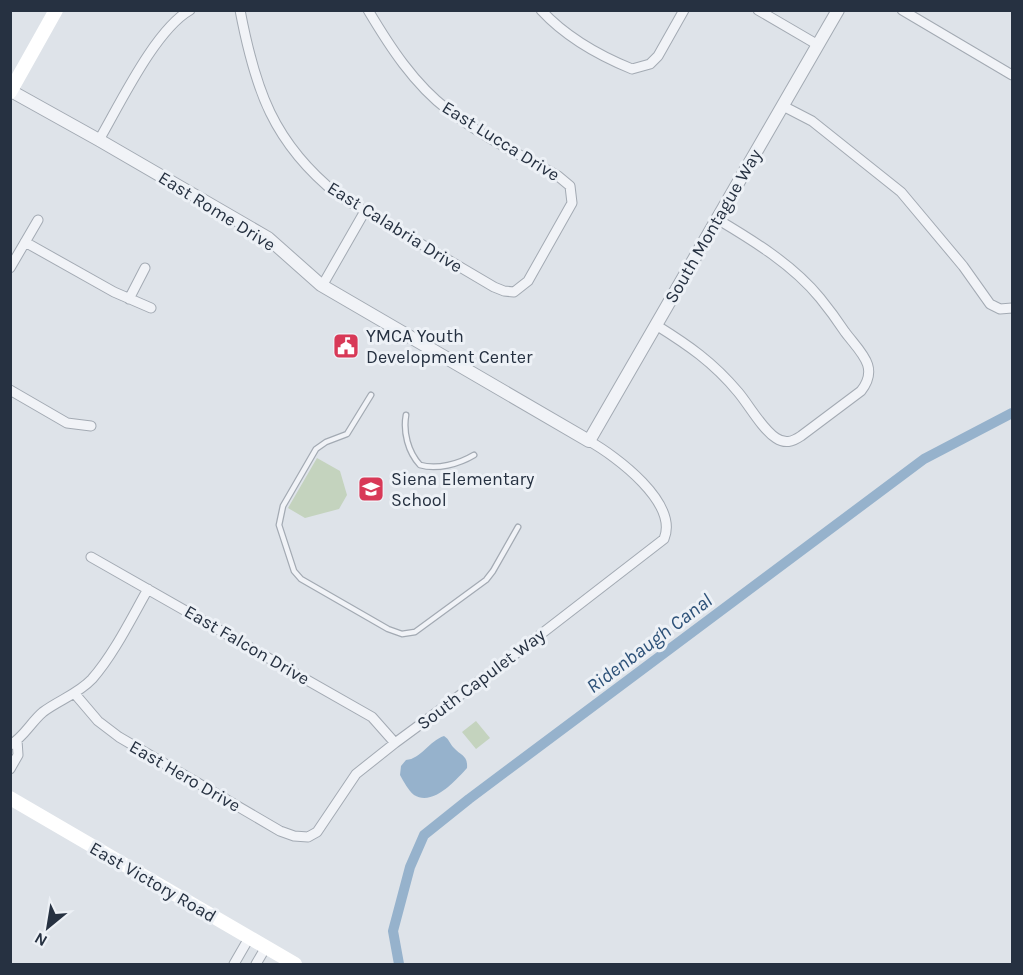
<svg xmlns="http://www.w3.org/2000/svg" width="1023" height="975" font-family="Karla,sans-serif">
	<rect width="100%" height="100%" fill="#dee3e9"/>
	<path fill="#c4d3be" d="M317 458 340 471 347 495 339 509 305 518 288 508Z
		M476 721 490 738 476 749 462 732Z"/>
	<path fill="#96b2cc" d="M444 736C450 740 449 743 454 748 461 756 468 755 467 768 456 780 433 807 414 795 408 790 404 782 400 775L401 766 406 760C421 759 429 741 444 736Z"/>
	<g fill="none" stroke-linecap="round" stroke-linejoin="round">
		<path stroke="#96b2cc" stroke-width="10" d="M399 964 393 931 410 867 424 835 469 799 924 459 1012 413"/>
		<defs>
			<path id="service" d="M371 395 347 434 326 442 316 449 283 506 279 525 294 571 301 579 388 629 402 634 415 632 486 580 493 571 518 527
				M406 415C403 432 408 452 420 465 437 470 459 464 474 455"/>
			<path id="minor" d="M240 10C255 89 273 143 338 195L494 287 504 291 514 292 528 281 572 203 570 186 558 176C521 155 481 136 448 110 414 84 390 47 368 10
				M541 10C565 36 600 56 632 69L650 64 658 56 684 10
				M758 10 818 45
				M902 10 1012 75
				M783 106 812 121 901 192 963 266 990 304 1000 309 1012 308
				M99 140C120 104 155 30 190 10
				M25 242 114 292 151 308
				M10 268 38 220
				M322 286 365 211
				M129 299 145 268
				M656 325C688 345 713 362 738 392 749 405 762 429 776 438 785 444 792 442 801 436L861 391C880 367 860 352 845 332 837 320 829 309 820 298 793 265 754 241 717 219
				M10 390 67 423 91 426
				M91 557 372 717 395 743
				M75 694 98 721 119 737 280 831 294 836 308 837 317 832 356 774 395 743 501 665 664 539C679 503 616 456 589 441
				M10 745C24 737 31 722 43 712 59 700 78 694 92 679 114 654 132 617 148 589
				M10 769 18 755 17 740
				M234 964 249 938
				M256 964 266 947"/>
			<path id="tertiary" d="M11 91 99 140 268 238 321 285 589 441 838 10"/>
		</defs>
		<use href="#service" stroke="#a3aab3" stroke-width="7"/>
		<use href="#minor" stroke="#a3aab3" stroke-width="11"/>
		<use href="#tertiary" stroke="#a3aab3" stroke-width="14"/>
		<use href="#service" stroke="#f1f3f7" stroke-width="4.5"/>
		<use href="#minor" stroke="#f1f3f7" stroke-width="9"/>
		<use href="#tertiary" stroke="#f1f3f7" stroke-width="12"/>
		<path stroke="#fff" stroke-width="14" d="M10 92 56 10
			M10 798 295 964"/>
	</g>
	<defs>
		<symbol id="civic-square" viewBox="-11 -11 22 22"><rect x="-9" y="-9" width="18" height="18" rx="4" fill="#d83957" stroke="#edf1f6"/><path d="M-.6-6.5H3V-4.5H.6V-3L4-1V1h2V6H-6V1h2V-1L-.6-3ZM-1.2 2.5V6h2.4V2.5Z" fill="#fff"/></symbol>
		<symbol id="school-square" viewBox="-11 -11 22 22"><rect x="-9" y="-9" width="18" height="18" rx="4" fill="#d83957" stroke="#edf1f6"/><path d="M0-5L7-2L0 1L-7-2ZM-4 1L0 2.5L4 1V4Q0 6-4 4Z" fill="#fff"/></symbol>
	</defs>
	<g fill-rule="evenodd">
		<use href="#civic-square" x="331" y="331" width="30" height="30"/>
		<use href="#school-square" x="356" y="474" width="30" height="30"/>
	</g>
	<g text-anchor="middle" stroke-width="6" stroke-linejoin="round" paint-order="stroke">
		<g font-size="18" fill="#263141" stroke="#edf1f6">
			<text transform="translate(501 141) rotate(32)" y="6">East Lucca Drive</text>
			<text transform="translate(217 211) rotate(32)" y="6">East Rome Drive</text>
			<text transform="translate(713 226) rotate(-60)" y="6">South Montague Way</text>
			<text transform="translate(395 227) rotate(32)" y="6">East Calabria Drive</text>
			<text transform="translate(247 645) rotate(30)" y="6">East Falcon Drive</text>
			<text transform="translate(481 679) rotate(-37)" y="6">South Capulet Way</text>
			<text transform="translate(185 776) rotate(30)" y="6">East Hero Drive</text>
			<text transform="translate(153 882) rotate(30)" y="6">East Victory Road</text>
		</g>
		<g font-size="18" fill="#263141" stroke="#edf1f6" text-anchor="start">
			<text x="366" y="342">YMCA Youth<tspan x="366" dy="21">Development Center</tspan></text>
			<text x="391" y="485">Siena Elementary<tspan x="391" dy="21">School</tspan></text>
		</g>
		<g font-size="20" font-style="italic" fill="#2d5178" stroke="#edf1f6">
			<text transform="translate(649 643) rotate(-37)" y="7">Ridenbaugh Canal</text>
		</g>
	</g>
	<rect width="1023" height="975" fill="none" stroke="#263141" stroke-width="24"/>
	<g transform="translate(48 927) rotate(210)" stroke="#edf1f6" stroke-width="4.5" paint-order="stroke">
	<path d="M0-4.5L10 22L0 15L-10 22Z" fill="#263141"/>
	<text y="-9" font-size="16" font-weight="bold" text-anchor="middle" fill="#263141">N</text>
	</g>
</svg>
